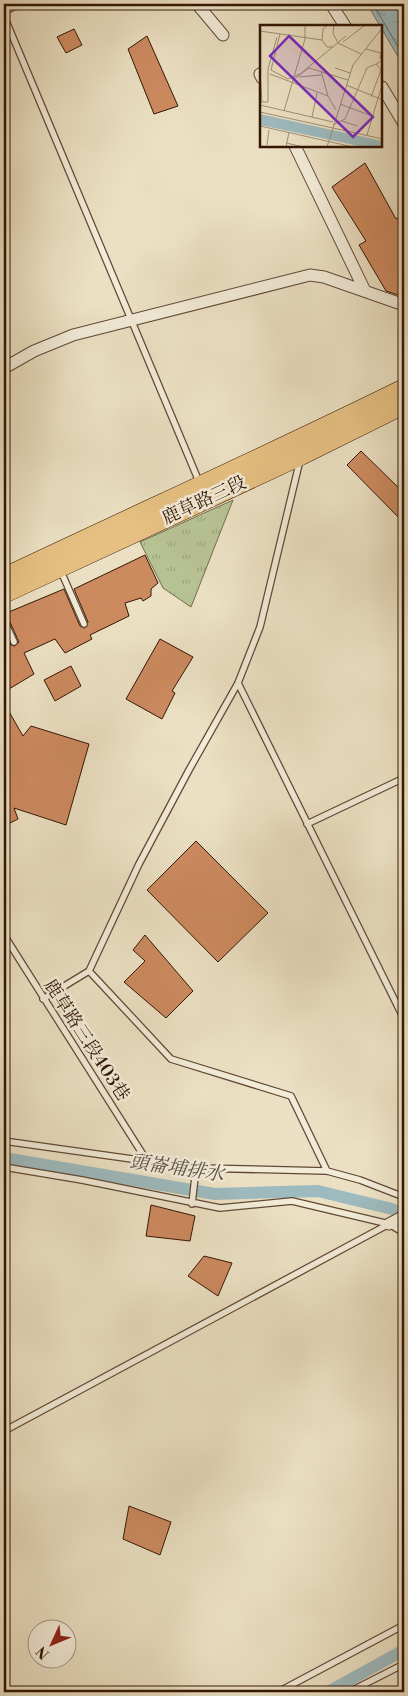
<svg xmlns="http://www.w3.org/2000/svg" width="408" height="1696" font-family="'Libre Bodoni','Noto Serif TC',serif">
	<defs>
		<pattern id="park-tufts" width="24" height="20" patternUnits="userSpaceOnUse" patternTransform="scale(1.25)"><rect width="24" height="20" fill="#b7c294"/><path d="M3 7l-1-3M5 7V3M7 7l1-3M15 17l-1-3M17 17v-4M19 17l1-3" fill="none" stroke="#9ea67e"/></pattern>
		<pattern id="water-ripples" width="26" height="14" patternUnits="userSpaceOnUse" patternTransform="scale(1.25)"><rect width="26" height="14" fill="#9dbabe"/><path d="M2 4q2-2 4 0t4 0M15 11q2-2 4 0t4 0" fill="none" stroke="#889fa2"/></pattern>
	</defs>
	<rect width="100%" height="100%" fill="#ebe0c3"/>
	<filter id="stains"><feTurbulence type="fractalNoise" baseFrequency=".004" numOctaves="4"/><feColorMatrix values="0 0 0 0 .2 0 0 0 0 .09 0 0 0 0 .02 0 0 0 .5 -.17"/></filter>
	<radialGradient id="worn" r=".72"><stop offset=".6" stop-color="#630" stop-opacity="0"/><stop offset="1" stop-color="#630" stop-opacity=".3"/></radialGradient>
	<path fill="url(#park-tufts)" stroke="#756c4c" d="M233 500 191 607 163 588 140 542Z"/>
	<path fill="url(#water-ripples)" stroke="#737874" d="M367 4H404V67Z"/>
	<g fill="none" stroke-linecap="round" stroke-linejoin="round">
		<path stroke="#686862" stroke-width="1" d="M373 4 404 57"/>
		<path stroke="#9dbabe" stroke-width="12" d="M4 1158 215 1194 318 1191 392 1209 404 1215
			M328 1692 404 1650"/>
	</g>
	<path fill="#cc8a5f" stroke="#331605" d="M74 29 82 45 66 53 57 37Z
		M147 36 178 106 154 114 128 49Z
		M365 163 396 219 404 214V297L386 291 359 245 366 241 332 187Z
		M361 451 404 493V523L347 465Z
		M145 555 158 583 151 589V596L143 601 141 598 125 603 129 616 90 635 92 639 65 653 55 639 24 653 34 674 4 692V631L11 645 15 646 19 642 8 618 4 614 64 589 80 626 85 628 88 622 74 589Z
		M160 639 193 657 172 691 175 693 162 719 126 699Z
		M71 666 81 686 55 701 44 680Z
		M4 703 23 736 31 726 89 744 66 825 14 808 18 819 4 826Z
		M196 841 268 913 218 962 147 890Z
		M145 935 193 991 166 1018 124 982 145 961 133 950Z
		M151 1205 195 1216 190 1241 146 1236Z
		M204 1256 232 1263 218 1296 188 1276Z
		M129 1506 171 1522 160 1555 123 1539Z"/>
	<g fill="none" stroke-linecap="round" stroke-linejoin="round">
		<defs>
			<path id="lane" d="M4 12 19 4
				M4 16 200 484
				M60 569 84 624
				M4 620 14 642
				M238 683 404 1019
				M307 824 404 778
				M4 935 147 1161
				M89 971 171 1059 291 1096 327 1171
				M43 999 89 971 139 864 189 770 238 683 260 627 300 460
				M4 1141 196 1168 327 1171 360 1180 404 1197
				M4 1167 82 1180 220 1208 292 1201 389 1224 404 1233
				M192 1204 196 1168
				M4 1431 389 1224
				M278 1692 404 1625
				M349 1692 404 1664"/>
			<path id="street" d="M197 4 223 35
				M331 4 345 26
				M260 74 262 78
				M382 87 404 124
				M295 146 365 291
				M4 368 34 351 73 335 310 275 324 277 404 305
				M389 1224 404 1216"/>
			<path id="primary" d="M4 577C137 514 272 453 404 388
				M4 594 301 456 404 405"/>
		</defs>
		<use href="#lane" stroke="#614834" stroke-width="8"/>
		<use href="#street" stroke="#614834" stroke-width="13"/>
		<use href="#primary" stroke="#331605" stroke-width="19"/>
		<use href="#lane" stroke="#f2ebd8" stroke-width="5.5"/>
		<use href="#street" stroke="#f2ebd8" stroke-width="11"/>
		<use href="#primary" stroke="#e6c082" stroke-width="18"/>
	</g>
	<g text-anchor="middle" stroke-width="5" stroke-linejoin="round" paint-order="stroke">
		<g font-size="18" fill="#331605" stroke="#f2ebd8">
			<text transform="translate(204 500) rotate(-25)" y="6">鹿草路三段</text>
			<text transform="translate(87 1040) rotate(57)" y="6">鹿草路三段403巷</text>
		</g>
		<g font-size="19" font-style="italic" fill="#584f46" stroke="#f2ebd8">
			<text transform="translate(177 1167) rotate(8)" y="7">頭崙埔排水</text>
		</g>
	</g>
	<g transform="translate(260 25)">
		<rect width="122" height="122" fill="#ebe0c3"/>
		<path d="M0 89 122 116V122H104L0 100Z" fill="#9dbabe"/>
		<path fill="none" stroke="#a18f77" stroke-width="1" d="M68 0 63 4 62 15 67 22H73M74 0 73 8 78 18 101 29M0 6 62 15M20 9 11 45 28 54 40 49 86 11M83 17 105 0M106 24 121 28 120 34M123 35 116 39 123 47M49 43 88 55M75 43 90 48M61 46 68 71 76 85M0 48 2 77M10 49 68 71M39 52 61 50M33 55 50 42M86 60 123 75M111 72 121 45M0 77H8V44L17 12M80 79 112 91M0 80 73 97M24 86 45 14V0M0 87 123 114M52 92 57 68M82 96 97 101M73 100 85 94 107 43 116 39M0 101 93 122M107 110 123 57M26 118 44 122M7 120 9 105M7 122H24M26 122 29 107M67 122 93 40 123 2"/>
		<path fill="#7b2cbf" fill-opacity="0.15" stroke="#7b2cbf" stroke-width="2.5" d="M29 11 113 92 93 112 10 31Z"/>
		<rect width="122" height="122" fill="none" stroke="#331605" stroke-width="2.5"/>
	</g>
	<rect width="408" height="1696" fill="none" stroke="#ebe0c3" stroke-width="20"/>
	<rect x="5" y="5" width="398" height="1686" fill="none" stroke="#331605" stroke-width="2.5"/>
	<rect x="10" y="10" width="388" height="1676" fill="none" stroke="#331605"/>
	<g transform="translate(52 1644) rotate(226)"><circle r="24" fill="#f2ebd8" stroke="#a69684"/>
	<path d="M0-4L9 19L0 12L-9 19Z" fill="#8f2418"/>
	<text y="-8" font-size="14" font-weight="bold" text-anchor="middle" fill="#331605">N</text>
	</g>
	<rect width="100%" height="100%" filter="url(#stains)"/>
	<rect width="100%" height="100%" fill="url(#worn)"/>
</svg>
